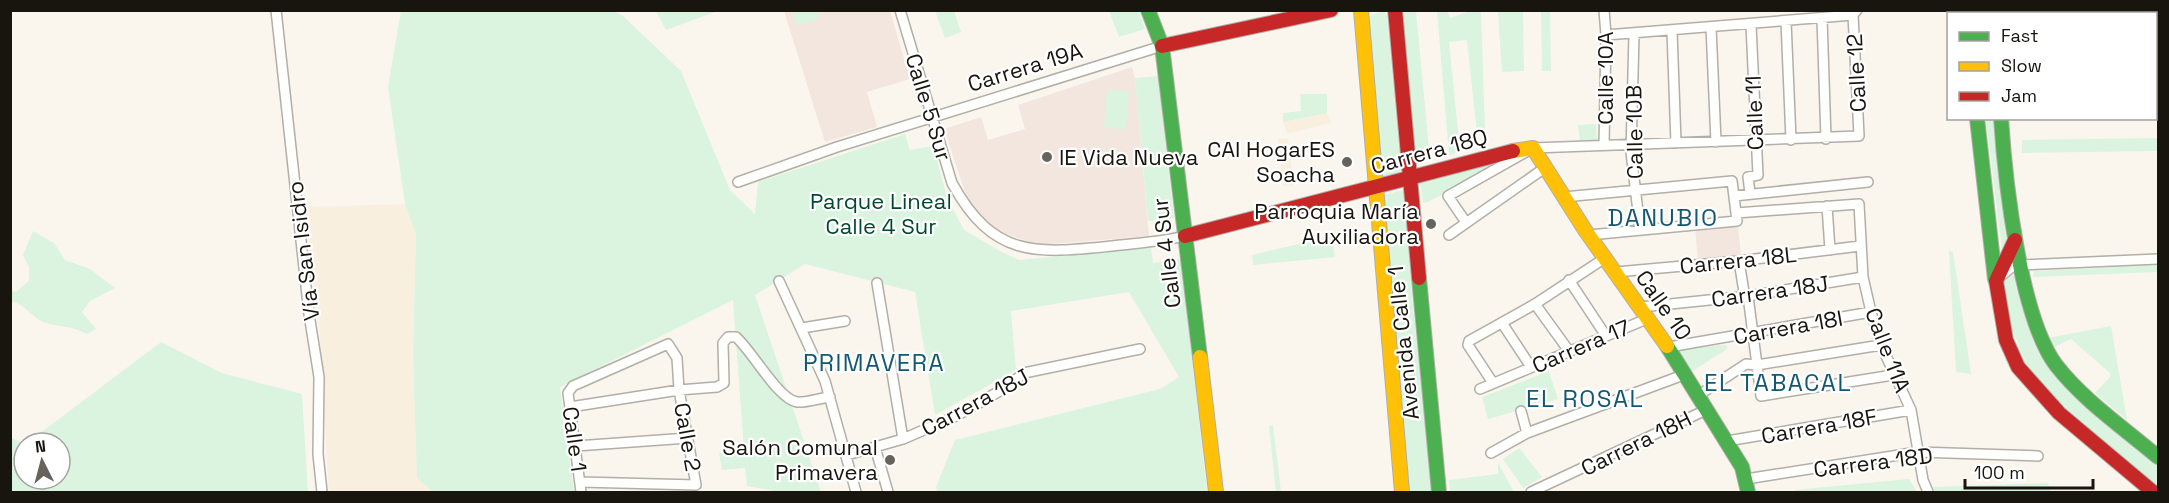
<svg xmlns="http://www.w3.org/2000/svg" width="2169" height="503" font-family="'Space Grotesk',sans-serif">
	<rect width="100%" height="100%" fill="#faf6ee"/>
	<path fill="#f9efdf" d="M1327 113 1331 123 1287 134 1283 122Z
		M1288 138 1294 185 1283 186 1278 139Z
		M405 204 416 235 413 356 417 477 433 492H329L319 321 304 207Z"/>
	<path fill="#f3e6de" d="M784 11H890L910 79 867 92 877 127 825 142Z
		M1132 67 1135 78 1149 236 1040 245 996 231 969 204 944 129 981 117 988 140 1025 129 1018 105Z
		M1738 226 1741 257 1698 261 1695 227Z"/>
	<path fill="#daf4df" d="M401 11H614L623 16 681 71 730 190 755 214 758 182 905 134 910 150 933 146 947 197 964 230 1000 251 1019 260 1151 248 1153 263 1181 259 1207 492H937L936 487 955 440 1160 389 1179 377 1129 292 1011 311 1016 370 935 415 915 292 805 264 755 295 821 492H779L747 486 745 468 722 470 719 453 744 450 733 300 560 387 574 492H433L417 478 413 356 416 235 405 204 388 87Z
		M656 11H718L666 30Z
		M792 11H817L819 19 796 25Z
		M935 11H954L961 32 945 38Z
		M1109 11H1138L1145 29 1119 37Z
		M1384 11 1387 16 1401 171 1388 179 1379 176 1368 21 1371 15Z
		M1403 11H1416L1430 159 1413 158Z
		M1437 11H1447L1450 18 1470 11H1491H1481L1485 132 1477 133 1467 40 1449 42 1459 141 1455 142V154L1449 155Z
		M1498 11H1523L1524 71 1502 72Z
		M1541 11H1550L1551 71H1542Z
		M1158 76 1174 218 1148 221 1135 78Z
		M1107 90 1129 91 1126 130 1104 127Z
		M1300 94H1327V113L1283 122V113L1301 111Z
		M1986 119H1994L2007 244 2002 250Z
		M1596 124 1597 141 1580 142 1578 125Z
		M2158 138V151L2022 153V140Z
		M1512 158 1428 202 1423 203 1420 181Z
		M1403 190 1406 198 1412 297 1433 492H1405L1384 195Z
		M33 231 54 243 65 260 90 269 115 288 90 301 82 312 96 329 87 334C69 325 64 328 46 323 34 320 25 304 11 301V291L16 292 29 281V267L23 255Z
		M1332 236 1335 257 1253 265 1252 255Z
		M1949 251 1953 252 1971 374 1956 372Z
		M2158 265V272L2033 277 2034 271Z
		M2010 274 2015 276C2026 302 2025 330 2040 355 2062 391 2125 436 2158 465V489L2048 392C2043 386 2037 380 2033 374 2022 358 1992 288 2010 274Z
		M2111 326 2127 420 2095 393 2110 377V373L2071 339 2053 348 2048 338Z
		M161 342 222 373 302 394 308 492H11V438L24 443V479H60V443H27Z
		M1726 345 1727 349 1691 372 1675 349Z
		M1549 371 1558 399 1488 419 1482 397Z
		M1273 425 1281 492H1276L1269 426Z
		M1519 448 1542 477 1523 488 1503 459Z
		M1498 463 1514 492H1450L1449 480 1498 474Z
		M1909 479 1917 492H1795L1794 490Z
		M2048 483 2050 492H1935L1933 487Z"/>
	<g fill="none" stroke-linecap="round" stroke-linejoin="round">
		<defs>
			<path id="street" d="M276 10 309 314 319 377 318 454 322 492
				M900 10 952 183C993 258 1035 254 1112 246 1136 243 1161 242 1185 236
				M1604 10 1606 35 1604 145
				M1822 18 1826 139
				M1786 21 1791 140
				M1711 27 1716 142
				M1672 31 1676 143
				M1634 34 1631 152 1640 229
				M1606 35 1853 15
				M738 182 837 147 1162 46
				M1750 193 1748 177 1758 175 1751 25
				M1734 196 1868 182
				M1564 197 1732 181 1737 221 1589 235
				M1827 206 1830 250
				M1736 213 1859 204 1863 277 1871 312 1881 345 1911 410 1923 480 1928 492
				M1465 221 1448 196 1533 148 1859 136 1853 15 1857 10
				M1449 235 1546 167
				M1739 261 1744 292 1748 296 1761 396 1893 375
				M1616 272 1739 261 1860 246
				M2000 277 2013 266 2020 265 2158 259
				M1569 280 1606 336
				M779 281 825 381 856 492
				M877 283 903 439
				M1535 304 1569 351
				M1641 307 1748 296 1863 277
				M1502 323 1531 367
				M802 328 845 321
				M1669 347 1871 312
				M1493 383 1468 345 1469 341 1535 304 1605 258
				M1480 389 1649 318
				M1699 395 1746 364 1757 365 1881 345
				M570 407 679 390 717 387 724 383 723 343 728 337H736C753 352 778 399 797 402 806 403 820 398 830 397
				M1521 411 1527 433
				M1727 441 1911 410
				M576 446 688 438
				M875 447 888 492
				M1491 453 1527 433 1686 374
				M847 455 903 439 956 416 1005 388 1024 373 1140 349
				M1746 479 1918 452 2038 456
				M581 482 696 485 679 390 677 358 668 344 573 386 568 393 581 492
				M1531 492 1708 409"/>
			<path id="fast" d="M1148 10 1162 46 1200 357
				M2000 10V14
				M1977 118 1995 279
				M2001 118C2005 180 2020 317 2056 365 2084 401 2124 428 2158 457
				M1419 278 1439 492
				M1667 346 1742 467 1748 492"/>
			<path id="slow" d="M1361 10 1402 492
				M1976 10V14
				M1513 151 1533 148 1585 230 1667 346
				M1200 357 1216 492"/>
			<path id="jam" d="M1395 10 1419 278
				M1162 46 1331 10
				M1185 236 1513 151
				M2015 240 1996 281 2006 340 2018 367 2059 413 2153 492"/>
		</defs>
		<use href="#street" stroke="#b2aea8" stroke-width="12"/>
		<use href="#fast" stroke="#b2aea8" stroke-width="16"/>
		<use href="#slow" stroke="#b2aea8" stroke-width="16"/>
		<use href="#jam" stroke="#b2aea8" stroke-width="16"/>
		<use href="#street" stroke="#fefefc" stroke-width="9"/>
		<use href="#fast" stroke="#4caf50" stroke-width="14"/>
		<use href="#slow" stroke="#ffc107" stroke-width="14"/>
		<use href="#jam" stroke="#c62828" stroke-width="14"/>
	</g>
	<g fill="#67635c" stroke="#fff" stroke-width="2">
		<circle cx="1047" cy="157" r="6"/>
		<circle cx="1347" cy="162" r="6"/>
		<circle cx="1431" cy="224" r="6"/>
		<circle cx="890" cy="460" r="6"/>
	</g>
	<g text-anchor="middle" stroke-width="4.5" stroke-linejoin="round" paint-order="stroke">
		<g font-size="22" fill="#18140e" stroke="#fff">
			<text transform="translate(1025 67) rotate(-17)" y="8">Carrera 19A</text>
			<text transform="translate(1856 73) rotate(-93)" y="8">Calle 12</text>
			<text transform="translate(1605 78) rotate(-90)" y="8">Calle 10A</text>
			<text transform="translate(929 107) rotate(73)" y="8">Calle 5 Sur</text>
			<text transform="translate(1754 113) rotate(-92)" y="8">Calle 11</text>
			<text transform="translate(1634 132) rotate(-91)" y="8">Calle 10B</text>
			<text transform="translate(1429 151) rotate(-15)" y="8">Carrera 18Q</text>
			<text transform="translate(303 251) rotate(-97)" y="8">Vía San Isidro</text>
			<text transform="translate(1166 253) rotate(-97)" y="8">Calle 4 Sur</text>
			<text transform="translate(1738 260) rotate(-6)" y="8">Carrera 18L</text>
			<text transform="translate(1770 291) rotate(-8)" y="8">Carrera 18J</text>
			<text transform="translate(1664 305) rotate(55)" y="8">Calle 10</text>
			<text transform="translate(1788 327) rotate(-10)" y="8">Carrera 18I</text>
			<text transform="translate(1403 343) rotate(-96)" y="8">Avenida Calle 1</text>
			<text transform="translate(1581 346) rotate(-23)" y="8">Carrera 17</text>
			<text transform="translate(1888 350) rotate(69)" y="8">Calle 11A</text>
			<text transform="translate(975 402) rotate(-28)" y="8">Carrera 18J</text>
			<text transform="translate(1819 426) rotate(-10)" y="8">Carrera 18F</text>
			<text transform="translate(688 437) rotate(80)" y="8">Calle 2</text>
			<text transform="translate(575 439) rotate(82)" y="8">Calle 1</text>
			<text transform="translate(1636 443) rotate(-26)" y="8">Carrera 18H</text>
			<text transform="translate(1873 462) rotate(-7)" y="8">Carrera 18D</text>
		</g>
		<g font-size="22" fill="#18140e" stroke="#fff" text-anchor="end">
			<text x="1335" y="157">CAI HogarES<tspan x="1335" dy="25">Soacha</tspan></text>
			<text x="1059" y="165" text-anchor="start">IE Vida Nueva</text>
			<text x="1419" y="219">Parroquia María<tspan x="1419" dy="25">Auxiliadora</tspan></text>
			<text x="878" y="455">Salón Comunal<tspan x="878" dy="25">Primavera</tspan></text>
		</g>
		<g font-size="22" fill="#004a2b" stroke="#fff">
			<text x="881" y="209">Parque Lineal<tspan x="881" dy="25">Calle 4 Sur</tspan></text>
		</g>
		<g font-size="24" letter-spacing="1.5" fill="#125774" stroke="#fff">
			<text x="1663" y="226">DANUBIO</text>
			<text x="874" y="371">PRIMAVERA</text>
			<text x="1778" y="391">EL TABACAL</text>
			<text x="1585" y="407">EL ROSAL</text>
		</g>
	</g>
	<rect width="2169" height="503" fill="none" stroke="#18140e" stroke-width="24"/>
	<rect x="1947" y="12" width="210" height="108" fill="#ffffff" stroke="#a3a19f" stroke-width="1.5"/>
	<rect x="1959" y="32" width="30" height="9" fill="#4caf50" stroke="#a3a19f" stroke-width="1.5"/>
	<text x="2001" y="42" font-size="18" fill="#18140e">Fast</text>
	<rect x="1959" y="62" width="30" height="9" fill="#ffc107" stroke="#a3a19f" stroke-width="1.5"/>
	<text x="2001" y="72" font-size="18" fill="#18140e">Slow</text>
	<rect x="1959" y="92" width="30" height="9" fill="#c62828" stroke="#a3a19f" stroke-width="1.5"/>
	<text x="2001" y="102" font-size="18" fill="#18140e">Jam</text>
	<g transform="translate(42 461) rotate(354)"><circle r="28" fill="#ffffff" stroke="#a3a19f" stroke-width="1.5"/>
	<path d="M0-4.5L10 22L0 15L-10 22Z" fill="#67635c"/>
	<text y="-9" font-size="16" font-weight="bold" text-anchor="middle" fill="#18140e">N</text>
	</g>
	<path d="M1965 479v9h128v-9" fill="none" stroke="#18140e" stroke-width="3"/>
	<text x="1974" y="479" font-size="18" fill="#18140e" stroke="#ffffff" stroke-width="4.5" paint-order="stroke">100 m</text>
</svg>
